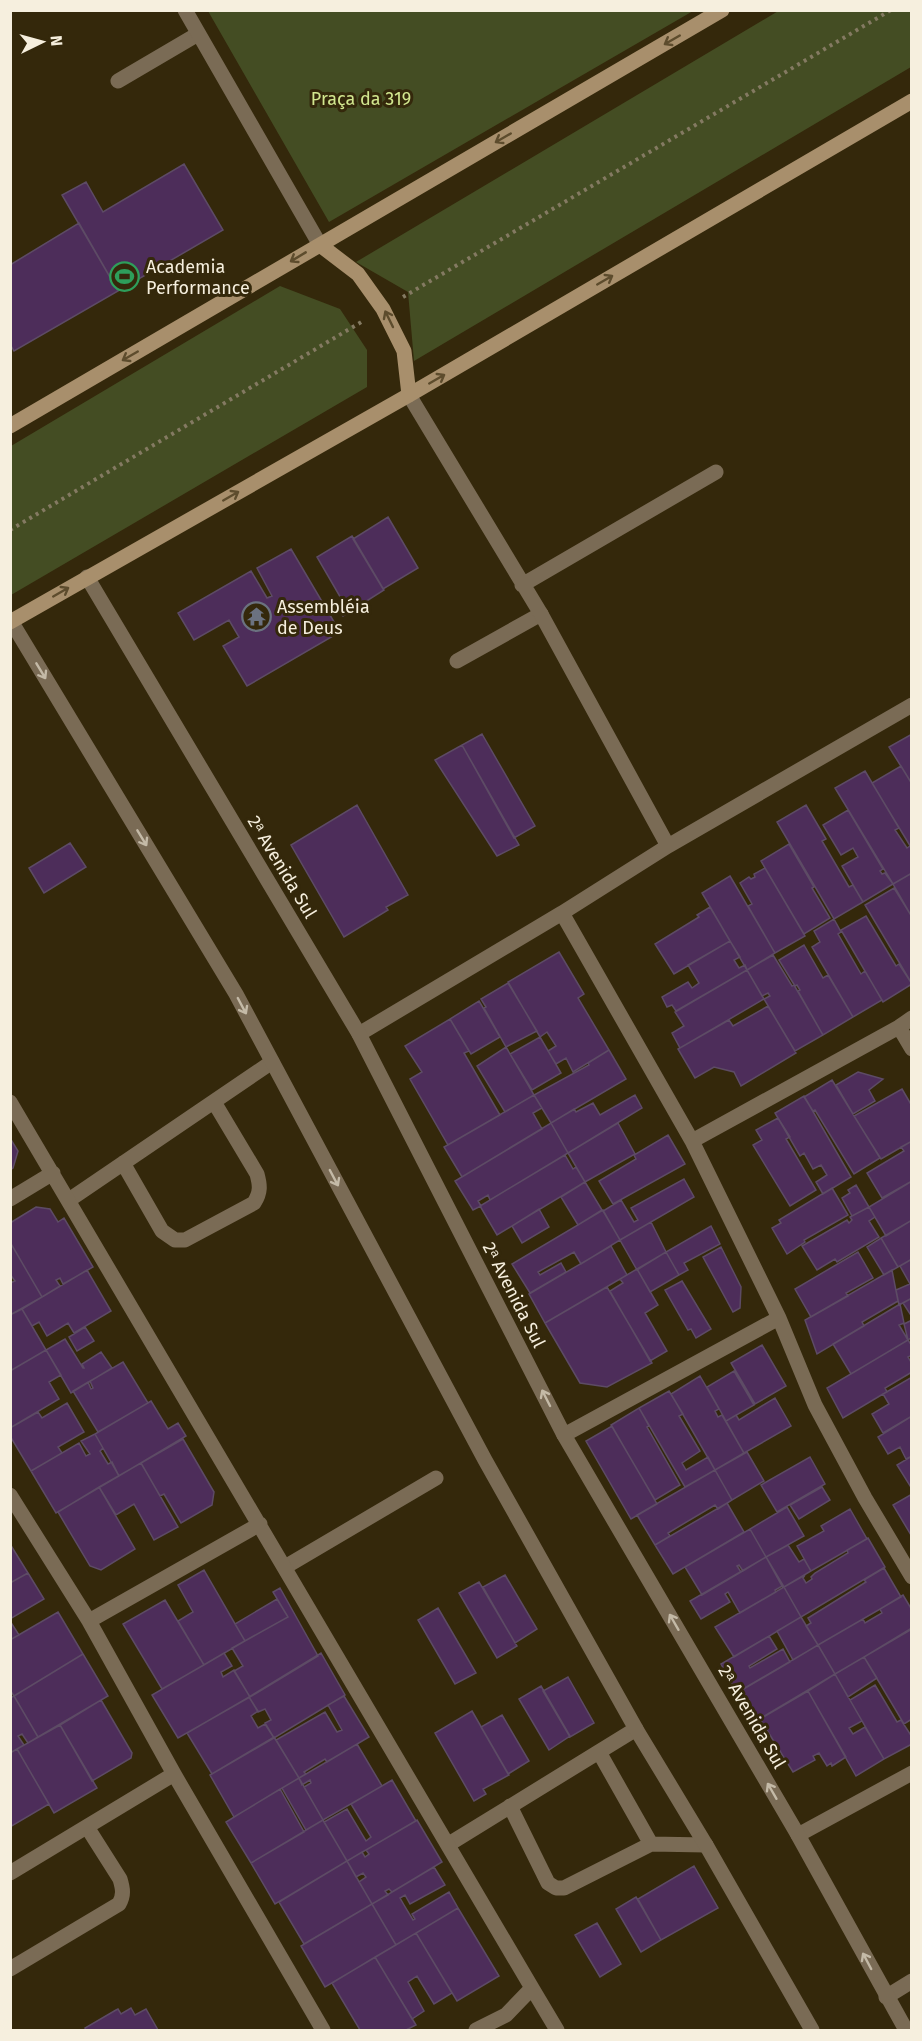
<svg xmlns="http://www.w3.org/2000/svg" width="922" height="2041" font-family="'Fira Sans',sans-serif">
	<rect width="100%" height="100%" fill="#34280b"/>
	<path fill="#444d23" d="M780 10 911 11V67L414 361 408 292 356 262Z
		M208 11H693L329 222Z
		M280 286 340 309 367 350V387L11 595V446Z"/>
	<path fill="#4d2d5a" stroke="#5d4b65" stroke-width="1.5" d="M184 164 223 230 118 291 62 195 86 182 103 212Z
		M79 223 118 291 14 351 10 344V265Z
		M388 517 418 568 383 589 353 539Z
		M352 536 384 590 343 616 334 604 342 600 317 557Z
		M291 549 340 632 247 686 223 646 239 637 229 620 194 640 178 613 251 571 267 598 272 596 257 568Z
		M482 734 535 826 514 838 462 745Z
		M912 734V784L889 747Z
		M462 745 519 845 497 856 435 760Z
		M901 766 912 784V849L872 783Z
		M865 771 899 828 895 830 907 848 910 846 912 849V873L893 884 835 788Z
		M357 805 408 895 386 907 388 910 344 937 291 845Z
		M806 805 826 839 822 841 849 887 853 885 863 902 834 919 777 822Z
		M848 810 883 869 880 871 882 874 885 873 893 884 863 902 842 866 858 857 853 848 841 855 823 825Z
		M70 843 86 867 44 893 29 868Z
		M789 844 814 887 812 888 830 918 804 934 761 861Z
		M765 868 805 936 775 953 748 906 752 904 740 883 749 877 751 879 755 877 754 874Z
		M912 873V917L893 884Z
		M730 876 775 953 747 970 702 893Z
		M894 888 912 917V984L865 905Z
		M710 907 730 941 674 974 655 944 699 917 697 915Z
		M866 916 896 966 899 964 912 984 883 1002 841 930Z
		M834 919 841 932 838 934 861 974 865 971 882 1000 853 1017 812 947 820 942 814 931Z
		M730 941 740 957 734 960 739 968 745 965 747 970 676 1011 672 1005 667 1007 662 997 688 982 692 988 699 983 688 965Z
		M804 945 823 978 828 975 853 1017 823 1035 798 991 800 990 797 985 795 986 779 960Z
		M559 952 584 994 578 998 609 1050 573 1072 566 1058 556 1064 548 1051 556 1046 547 1032 540 1037 508 982Z
		M773 955 792 986 794 985 823 1035 795 1051 764 999 770 996 768 993 762 996 747 970Z
		M747 970 764 999 680 1048 672 1033 684 1026 675 1012Z
		M508 983 537 1031 506 1047 484 1008 486 1007 481 999Z
		M479 1001 500 1037 471 1054 450 1019Z
		M768 1006 796 1053 741 1086 734 1072 714 1067 695 1078 678 1049 729 1020 733 1026Z
		M450 1019 469 1051 464 1053 500 1115 448 1145 410 1079 422 1072 405 1046Z
		M540 1037 561 1073 532 1090 510 1054Z
		M506 1047 534 1095 505 1112 477 1066Z
		M609 1050 626 1079 551 1123 534 1095 589 1065 588 1063Z
		M858 1072 883 1079 869 1090 875 1101 853 1114 836 1085Z
		M832 1080 880 1158 854 1174 815 1110 813 1111 804 1097Z
		M902 1089 912 1106V1141L881 1159 854 1116Z
		M534 1095 542 1108 533 1113 542 1129 462 1177 444 1147Z
		M635 1095 642 1108 568 1153 551 1123 574 1109 576 1112 593 1103 600 1115Z
		M804 1096 851 1177 823 1194 816 1182 827 1175 821 1165 813 1169 804 1153 800 1156 775 1113Z
		M778 1118 790 1137 786 1139 816 1190 790 1206 753 1145 762 1140 756 1130Z
		M551 1123 568 1153 490 1200 488 1195 478 1201 481 1206 473 1210 455 1181Z
		M618 1123 635 1154 585 1182 568 1153Z
		M668 1135 685 1164 613 1204 599 1181 636 1159 634 1155Z
		M10 1138 18 1151 13 1168 10 1170Z
		M912 1141V1181L882 1198 867 1173 904 1151 901 1147Z
		M565 1155 573 1169 576 1167 585 1182 497 1235 480 1206Z
		M684 1179 694 1197 620 1240 603 1211 621 1200 634 1222 638 1220 631 1208Z
		M912 1181V1220L886 1236 869 1207Z
		M585 1182 602 1210 578 1225 561 1197Z
		M856 1185 869 1207 852 1216 842 1198 850 1193 848 1190Z
		M832 1188 848 1215 804 1240 805 1242 787 1254 772 1228 781 1223 779 1220Z
		M36 1207 50 1209 58 1222 64 1218 93 1267 63 1284 60 1278 56 1280 60 1286 42 1297 10 1242V1223Z
		M869 1207 875 1217 869 1221 879 1237 837 1262 835 1259 817 1270 802 1246 847 1220 849 1223 852 1220 850 1217Z
		M539 1209 549 1227 522 1243 512 1226Z
		M603 1210 620 1240 581 1264 574 1252 538 1272 540 1275 561 1263 566 1272 530 1293 512 1264Z
		M912 1220V1259L898 1267 881 1238Z
		M651 1222 666 1252 637 1270 620 1240Z
		M711 1226 720 1244 684 1263 688 1270 679 1275 666 1252Z
		M881 1238 898 1267 884 1275 867 1247Z
		M10 1242 42 1297 10 1315V1283L15 1281 10 1274Z
		M611 1246 627 1275 545 1323 529 1294Z
		M721 1247 741 1287 740 1308 733 1312 703 1257Z
		M666 1252 679 1275 650 1292 637 1269Z
		M858 1252 873 1278 846 1293 848 1296 811 1317 795 1289Z
		M912 1259V1298L899 1305 896 1290 910 1284 900 1266Z
		M637 1269 658 1305 645 1313 667 1351 650 1361 610 1291 623 1283 620 1279Z
		M87 1270 111 1311 74 1333 68 1323 47 1336 39 1322 32 1326 22 1309Z
		M892 1270 898 1301 862 1322 864 1326 817 1354 805 1320Z
		M682 1281 711 1329 696 1338 691 1329 688 1330 665 1290Z
		M607 1287 652 1363 607 1387 580 1383 545 1323Z
		M912 1298V1317L903 1303Z
		M900 1304 904 1323 899 1325 908 1340 851 1374 833 1344Z
		M22 1309 46 1350 10 1371V1315Z
		M912 1320V1337L908 1340 904 1324Z
		M85 1327 94 1341 77 1351 69 1337Z
		M65 1339 83 1368H84L82 1364 101 1352 112 1368 71 1393 46 1350Z
		M908 1340 912 1346V1355L908 1357 912 1364V1372L885 1388 887 1392 883 1394 843 1418 827 1388Z
		M762 1345 786 1386 755 1404 731 1363Z
		M46 1350 61 1375 49 1382 59 1399 10 1428V1371Z
		M123 1362 148 1403 98 1432 73 1391 88 1382 91 1389 93 1388 90 1381Z
		M734 1371 754 1405 726 1421 707 1387Z
		M700 1376 719 1409 715 1411 718 1417 722 1415 744 1453 715 1470 671 1394Z
		M912 1377V1416L883 1433 872 1414 889 1404 883 1394Z
		M669 1391 683 1414 679 1416 700 1451 682 1463 686 1470 708 1457 715 1470 685 1487 639 1408Z
		M775 1398 791 1426 744 1453 726 1421 736 1415 739 1420Z
		M151 1401 168 1429 178 1423 186 1436 119 1476 95 1434Z
		M67 1403 84 1432 58 1447 62 1453 31 1471 10 1436V1428L38 1412 42 1418Z
		M639 1408 649 1426 647 1427 680 1485 655 1500 611 1425Z
		M912 1416V1456L906 1459 900 1447 888 1454 878 1437Z
		M612 1426 657 1504 631 1519 586 1441Z
		M95 1434 103 1448 100 1451 108 1464 112 1462 119 1476 56 1513 31 1471 79 1443 86 1456 90 1454 81 1441Z
		M183 1439 214 1492 212 1505 181 1523 164 1494 160 1496 141 1463Z
		M747 1452 764 1481 732 1500 715 1470Z
		M912 1456V1489L897 1465Z
		M810 1457 825 1484 777 1512 761 1485Z
		M141 1463 178 1527 154 1540 134 1504 116 1515 99 1487Z
		M715 1470 732 1500 718 1509 715 1505 668 1533 670 1536 655 1545 637 1515Z
		M99 1487 135 1549 101 1570 90 1566 58 1512Z
		M822 1487 830 1500 799 1519 790 1505Z
		M912 1494V1534L911 1535 893 1505Z
		M727 1503 744 1532 673 1574 655 1545Z
		M787 1507 804 1536 766 1557 750 1529Z
		M850 1509 867 1539 811 1571 797 1546 824 1531 821 1526Z
		M750 1529 766 1557 743 1571 739 1565 737 1566 741 1572 702 1595 685 1567Z
		M868 1538 885 1567 801 1617 784 1587 805 1575 803 1578 806 1583 812 1579 811 1577 815 1573 848 1553 847 1550Z
		M10 1544 28 1573 10 1583Z
		M788 1545 799 1562 804 1559 811 1571 784 1587 766 1557Z
		M766 1557 783 1588 782 1586 775 1590 776 1592 740 1613 728 1592 725 1594 730 1602 701 1619 690 1601Z
		M884 1568 901 1597 818 1645 806 1626 811 1623 808 1618 866 1582 864 1580Z
		M204 1570 245 1641 204 1665 178 1621 193 1612 178 1585Z
		M28 1573 44 1599 10 1619V1583Z
		M505 1575 537 1629 515 1643 483 1587Z
		M479 1582 517 1646 497 1658 459 1593Z
		M784 1587 801 1617 734 1657 715 1627Z
		M280 1588 318 1656 250 1697 234 1671 243 1666 232 1648 288 1617 273 1592Z
		M903 1595 912 1610V1629L835 1674 818 1645 863 1619 865 1623 882 1613 880 1609Z
		M277 1599 288 1617 245 1641 235 1624Z
		M165 1600 204 1665 162 1689 123 1624Z
		M438 1608 476 1673 455 1684 418 1620Z
		M58 1612 83 1654 14 1696 10 1690V1640Z
		M801 1617 818 1645 793 1660 777 1631Z
		M10 1621 19 1635 10 1640Z
		M910 1629 912 1632V1719L904 1724 864 1657Z
		M769 1636 777 1649 749 1666 750 1668 783 1649 790 1662 737 1693 721 1664Z
		M818 1645 835 1674 754 1722 736 1693Z
		M224 1653 232 1666 221 1672 223 1677 234 1670 250 1697 178 1738 152 1695Z
		M321 1653 345 1695 274 1738 265 1723 271 1720 265 1709 258 1712 249 1697Z
		M83 1654 108 1696 38 1737 14 1696Z
		M864 1657 877 1678 848 1697 835 1674Z
		M835 1674 862 1721 849 1728 853 1734 865 1727 884 1759 856 1776 808 1691Z
		M568 1677 594 1723 570 1737 543 1691Z
		M875 1685 897 1722 901 1720 912 1737V1744L884 1759 850 1700Z
		M541 1686 570 1736 549 1750 519 1699Z
		M808 1691 846 1757 832 1766 831 1763 827 1766 819 1753 813 1756 815 1760 793 1772 760 1719Z
		M14 1696 38 1737 28 1743 22 1734 18 1736 24 1745 10 1753V1698Z
		M344 1696 369 1737 327 1762 325 1759 304 1772 306 1774 299 1778 276 1740 325 1712 337 1732 342 1730 328 1705Z
		M249 1697 258 1711 251 1716 258 1728 265 1724 274 1738 212 1774 187 1733Z
		M101 1700 132 1753 131 1758 92 1781 60 1725Z
		M472 1711 509 1775 483 1789 486 1794 474 1801 435 1733Z
		M502 1715 529 1761 508 1774 481 1727Z
		M60 1725 97 1788 54 1813 17 1749Z
		M274 1737 299 1778 234 1817 210 1775Z
		M357 1744 382 1786 323 1820 304 1787 311 1783 310 1780 302 1785 299 1778Z
		M17 1749 49 1804 10 1827V1753Z
		M299 1778 323 1820 306 1830 282 1788Z
		M392 1780 416 1821 347 1861 324 1822 347 1809 366 1841 371 1837 351 1804Z
		M280 1789 304 1832 251 1863 226 1822Z
		M323 1820 347 1861 275 1904 251 1863Z
		M417 1820 442 1862 392 1892 389 1889 385 1891 388 1895 372 1904 359 1882 366 1877 363 1873 356 1877 347 1861 362 1852 365 1857 369 1854 366 1850Z
		M347 1861 372 1904 304 1944 279 1902Z
		M694 1866 718 1908 661 1940 638 1899Z
		M434 1867 445 1885 410 1904 405 1895 400 1898 404 1905 413 1920 415 1919 412 1914 449 1892 458 1908 396 1945 372 1904Z
		M636 1897 661 1940 641 1952 616 1909Z
		M372 1904 396 1945 325 1987 301 1946Z
		M458 1908 499 1976 457 2001 416 1933Z
		M597 1923 621 1964 600 1977 575 1935Z
		M416 1933 452 1993 434 2004 417 1976 408 1982 424 2011 412 2019 375 1957Z
		M375 1957 416 2025 406 2030H360L332 1983Z
		M131 2008 135 2015 146 2009 158 2030H86L85 2028 116 2010 118 2009 121 2014Z"/>
	<g fill="none" stroke-linecap="round" stroke-linejoin="round">
		<path stroke="#847a62" stroke-width="4" stroke-dasharray="3 4.5" stroke-linecap="butt" d="M403 297 891 10
			M10 530 363 321"/>
		<path stroke="#7a6b55" stroke-width="15" d="M118 81 198 34
			M457 661 541 614
			M123 1163 162 1231 175 1240H185L254 1203C261 1192 260 1185 257 1174L214 1102
			M69 1200 272 1062
			M285 1567 436 1478
			M510 1806 548 1883 556 1888H564L651 1844 599 1752
			M449 1844 636 1729
			M651 1844 706 1845
			M10 1969 119 1904C124 1895 123 1889 120 1879L87 1827"/>
		<path stroke="#7a6b55" stroke-width="15" d="M185 10 320 245
			M409 395 541 614 668 846
			M522 585 716 472
			M562 913 692 1141 779 1318 815 1405 865 1498 912 1577
			M899 1027 912 1049
			M359 1034 562 913 668 846 912 705
			M10 1102 532 1988 506 2015 476 2030
			M692 1141 899 1027 912 1018
			M10 1199 53 1173
			M564 1435 779 1318
			M10 1495 89 1621 174 1774 323 2030
			M89 1621 260 1524
			M798 1835 912 1773
			M10 1873 174 1774
			M532 1988 557 2030
			M886 1997 912 1981"/>
		<path stroke="#7a6b55" stroke-width="15" d="M87 577 359 1034 564 1435 798 1835 906 2030
			M11 621 236 994 485 1460 636 1729 706 1845 812 2030"/>
		<path stroke="#a88f6c" stroke-width="15" d="M320 245 358 274 383 309 404 351 409 395
			M10 426 722 10
			M10 622 409 395 912 101"/>
	</g>
	<defs><path id="oneway-shaft" d="M-6 0H5M1.5-3L5.5 0L1.5 3" fill="none" stroke-width="1.6" stroke-linecap="round" stroke-linejoin="round" transform="scale(1.5)"/></defs>
	<g stroke="#5d4c2d">
		<use href="#oneway-shaft" transform="translate(672 40) rotate(150)"/>
		<use href="#oneway-shaft" transform="translate(503 138) rotate(150)"/>
		<use href="#oneway-shaft" transform="translate(298 257) rotate(149)"/>
		<use href="#oneway-shaft" transform="translate(605 280) rotate(-30)"/>
		<use href="#oneway-shaft" transform="translate(389 319) rotate(-116)"/>
		<use href="#oneway-shaft" transform="translate(130 356) rotate(150)"/>
		<use href="#oneway-shaft" transform="translate(437 379) rotate(-30)"/>
		<use href="#oneway-shaft" transform="translate(231 496) rotate(-30)"/>
		<use href="#oneway-shaft" transform="translate(61 592) rotate(-30)"/>
	</g>
	<g stroke="#c4baa7">
		<use href="#oneway-shaft" transform="translate(41 671) rotate(59)"/>
		<use href="#oneway-shaft" transform="translate(142 838) rotate(59)"/>
		<use href="#oneway-shaft" transform="translate(242 1006) rotate(62)"/>
		<use href="#oneway-shaft" transform="translate(334 1178) rotate(62)"/>
		<use href="#oneway-shaft" transform="translate(546 1398) rotate(-117)"/>
		<use href="#oneway-shaft" transform="translate(674 1622) rotate(-120)"/>
		<use href="#oneway-shaft" transform="translate(772 1791) rotate(-120)"/>
		<use href="#oneway-shaft" transform="translate(867 1961) rotate(-118)"/>
	</g>
	<defs>
		<symbol id="stadium-ring" viewBox="-11 -11 22 22"><circle r="9.5" fill="#34280b" stroke="#2e9e5b" stroke-width="1.5"/><path d="M0-5a6.5 5 0 1 0 0 10a6.5 5 0 1 0 0-10ZM-3.5-1.8h7v3.6h-7Z" fill="#2e9e5b"/></symbol>
		<symbol id="temple-ring" viewBox="-11 -11 22 22"><circle r="9.5" fill="#34280b" stroke="#6b7280" stroke-width="1.5"/><path d="M0-6L5-2H3V0L6.5 2.5H4V6H1.5V3h-3V6H-4V2.5H-6.5L-3 0V-2H-5Z" fill="#6b7280"/></symbol>
	</defs>
	<g fill-rule="evenodd">
		<use href="#stadium-ring" x="108" y="260" width="33" height="33"/>
		<use href="#temple-ring" x="240" y="600" width="33" height="33"/>
	</g>
	<g text-anchor="middle" stroke-width="6" stroke-linejoin="round" paint-order="stroke">
		<g font-size="18" fill="#d2e78f" stroke="#34280b">
			<text x="361" y="105">Praça da 319</text>
		</g>
		<g font-size="18" fill="#f6efde" stroke="#34280b" text-anchor="start">
			<text x="146" y="273">Academia<tspan x="146" dy="21">Performance</tspan></text>
			<text x="277" y="613">Assembléia<tspan x="277" dy="21">de Deus</tspan></text>
		</g>
		<g font-size="18" fill="#f6efde" stroke="#34280b">
			<text transform="translate(282 867) rotate(59)" y="6">2ᵃ Avenida Sul</text>
			<text transform="translate(514 1295) rotate(63)" y="6">2ᵃ Avenida Sul</text>
			<text transform="translate(752 1717) rotate(60)" y="6">2ᵃ Avenida Sul</text>
		</g>
	</g>
	<rect width="922" height="2041" fill="none" stroke="#f6efde" stroke-width="24"/>
	<g transform="translate(42 42) rotate(85)" stroke="#34280b" stroke-width="4.5" paint-order="stroke">
	<path d="M0-4.5L10 22L0 15L-10 22Z" fill="#f6efde"/>
	<text y="-9" font-size="16" font-weight="bold" text-anchor="middle" fill="#f6efde">N</text>
	</g>
</svg>
